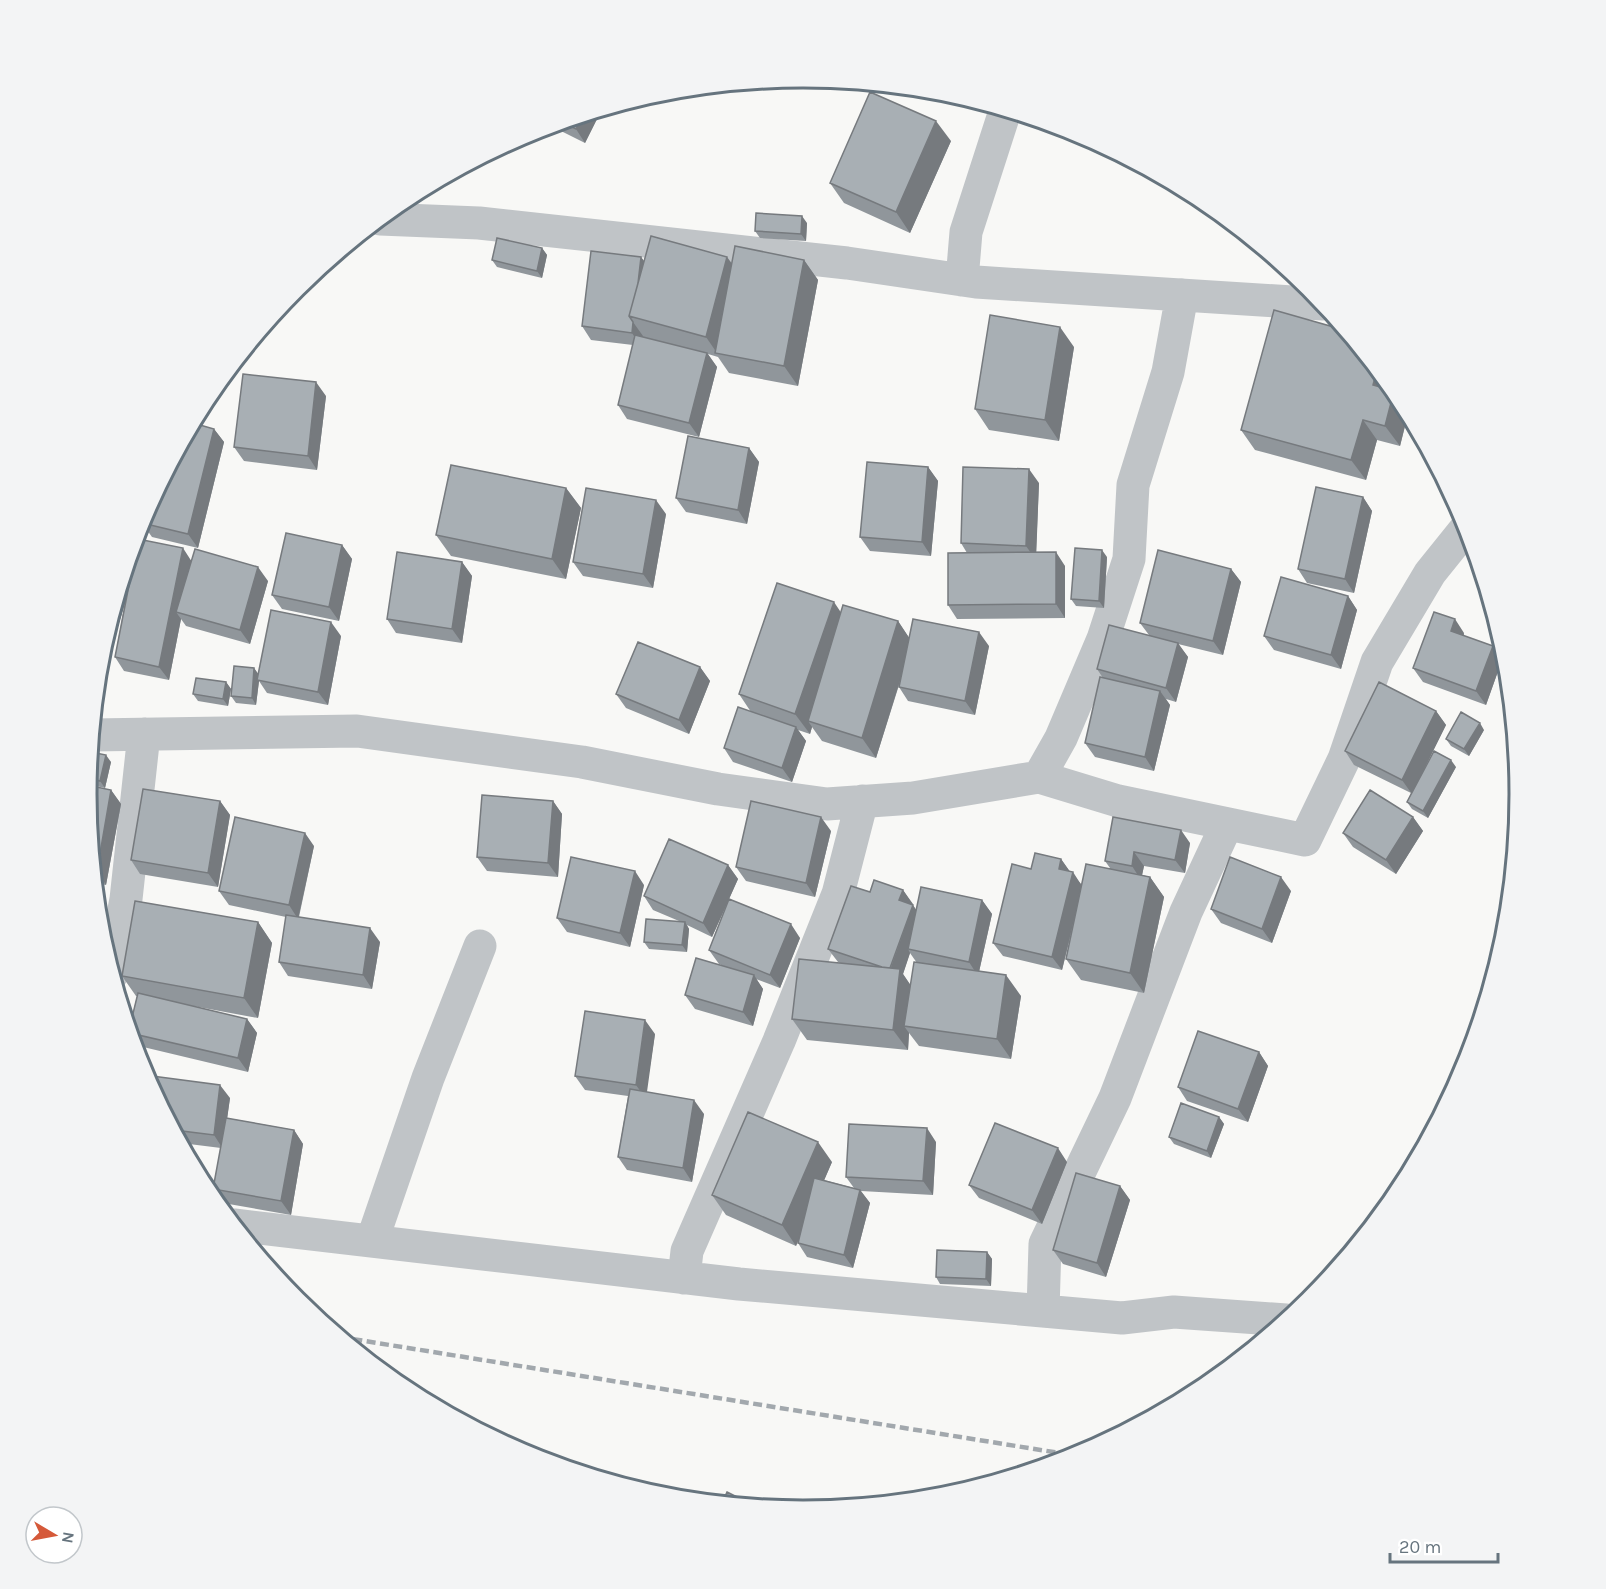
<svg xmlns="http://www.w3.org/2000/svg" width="1606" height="1589" font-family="Karla,sans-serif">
	<rect width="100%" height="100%" fill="#f8f8f6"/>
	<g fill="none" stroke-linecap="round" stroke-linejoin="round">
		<path stroke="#c0c4c7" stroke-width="33" d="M380 219 479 223 847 263 976 282 1323 304
			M962 280 966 232 1005 111
			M92 735 357 731 582 762 718 789 827 804 913 798 1039 777 1118 801 1305 840 1344 759 1377 662 1430 573 1467 527
			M1039 777 1061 738 1103 639 1129 559 1133 485 1168 372 1182 295
			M112 974 126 899 144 734
			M234 1225 739 1284 1122 1318 1174 1312 1286 1320
			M372 1241 428 1078 480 946
			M684 1278 687 1251 779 1041 838 894 862 801
			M1043 1311 1045 1244 1115 1098 1186 912 1227 824"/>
		<path stroke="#a2a8ad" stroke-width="4.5" stroke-dasharray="9 4.5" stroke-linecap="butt" d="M340 1337 1078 1456"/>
	</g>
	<path fill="#90969b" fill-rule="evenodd" d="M850 83 923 90 921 96Z
		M601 111 585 143 551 126Z
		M951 141 910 233 844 203 830 183Z
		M807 223 806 241 760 238 755 231Z
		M542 248 547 255 542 278 497 267 492 260Z
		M641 257 644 261 732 263 804 260 818 280 798 386 729 373 718 357 708 354 717 367 699 437 627 419 618 405 633 345 591 340 582 326Z
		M1074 347 1059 441 989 430 975 409Z
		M1394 390 1399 397 1408 414 1400 446 1377 440 1366 480 1255 450 1241 430Z
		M326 396 317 470 244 461 234 447Z
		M214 429 224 442 198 548 152 537 142 523Z
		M749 448 759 462 747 524 686 512 676 498Z
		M928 467 938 481 931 556 870 551 860 537Z
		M1039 483 1036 552 1065 566V618L957 619 948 605 967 553 961 543Z
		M566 488 581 508 566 579 451 556 436 535Z
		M1363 497 1372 511 1354 593 1307 583 1298 569Z
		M666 514 653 588 583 576 573 562Z
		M342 545 352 559 339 621 282 609 272 595Z
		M1107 557 1104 608 1076 606 1071 599Z
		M191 560 268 581 250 644 186 626 181 619 169 680 124 671 115 657 125 602 116 633 108 631 129 561 132 566Z
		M462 562 472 576 462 643 396 633 387 619Z
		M1231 569 1241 582 1223 655 1178 644 1188 657 1176 702 1166 699 1170 705 1154 771 1095 757 1085 743 1103 678 1097 669 1149 635 1140 623Z
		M1348 596 1357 610 1341 669 1274 650 1264 636Z
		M841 612 898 621 909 638 989 646 975 715 908 701 899 687 900 682 876 758 822 741 812 727 810 734 798 730 806 741 792 782 733 762 724 748 751 712 739 694Z
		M1464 633V636L1502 660 1486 705 1423 682 1413 668Z
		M341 636 328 705 267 693 259 681 256 705 236 703 231 696 254 668 258 674Z
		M700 667 710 681 689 734 626 708 616 694Z
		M226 682 231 689 228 706 198 701 193 694Z
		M1436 711 1446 725 1422 772 1456 767 1428 818 1412 809 1407 802 1411 793 1354 765 1345 751Z
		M1484 730 1469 756 1451 746 1446 739Z
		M91 752 111 762 105 788 87 784Z
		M111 790 121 804 106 885 95 883 87 794Z
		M220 801 230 815 218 887 140 874 131 860Z
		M553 801 562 814 558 877 487 871 477 857Z
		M1113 817 1190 843 1185 873 1144 866 1142 875 1150 877 1164 897 1144 993 1081 980 1066 959 1076 915 1062 970 1003 956 993 943 1031 869 1061 859 1070 872 1082 885 1110 868 1105 861Z
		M1413 817 1423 831 1396 874 1353 847 1343 833Z
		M831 831 815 897 746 881 736 867Z
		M314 846 299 917 380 942 372 989 288 976 279 962 286 917 229 905 219 891Z
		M728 865 738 879 729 899 800 938 780 988 756 979 763 989 753 1026 695 1009 685 995 728 968 719 964 709 950 727 904 712 937 687 925 689 929 687 952 649 949 644 942 679 921 653 910 644 896Z
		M644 885 630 947 567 932 557 918Z
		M903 890 916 910 982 900 992 914 979 972 1021 996 1011 1059 919 1046 909 1033 908 1050 807 1040 792 1019 840 963 838 962 828 949 870 892ZM910 953 917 963 910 985 903 974Z
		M1291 891 1272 943 1221 923 1211 909Z
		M258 922 272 943 258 1018 193 1006 247 1019 257 1033 248 1072 139 1046 131 1035 129 1030 137 996H136L122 976Z
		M655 1034 646 1092 704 1114 692 1182 627 1170 618 1157 628 1096 585 1090 575 1076Z
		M1259 1052 1268 1066 1248 1122 1187 1101 1178 1087Z
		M150 1086 230 1098 227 1118 294 1130 303 1144 291 1215 223 1203 213 1189 221 1148 181 1143Z
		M1219 1117 1224 1124 1211 1158 1174 1144 1169 1137Z
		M936 1142 933 1195 861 1191 870 1203 853 1268 807 1257 798 1243V1240L796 1246 726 1215 712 1195 832 1162 824 1180 854 1188 846 1177Z
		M1067 1162 1042 1224 979 1198 969 1185Z
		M1120 1186 1130 1200 1106 1277 1063 1264 1053 1250Z
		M987 1252 992 1259 991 1286 940 1284 936 1277Z"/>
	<path fill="#767a7e" d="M917 89 923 90 921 96Z
		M601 111 585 143 576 129 582 117Z
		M936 121 951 141 910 233 896 212Z
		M802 216 807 223 806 241 801 234Z
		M542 248 547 255 542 278 537 271Z
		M641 257 651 271 634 317Z
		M727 257 742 277 717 353 706 337Z
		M804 260 818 280 798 386 784 366Z
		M633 322 643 336 641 347 632 333Z
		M1060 327 1074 347 1059 441 1045 420Z
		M707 353 717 367 699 437 689 423Z
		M1377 370 1392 388 1387 405 1373 385Z
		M316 382 326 396 317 470 308 456Z
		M1394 391 1398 396 1408 414 1400 446 1385 426Z
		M1363 420 1377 440 1366 480 1351 460Z
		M214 429 224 442 198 548 188 534Z
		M749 448 759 462 747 524 738 510Z
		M928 467 938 481 931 556 922 542Z
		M1029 469 1039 483 1036 560 1026 546Z
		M566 488 581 508 566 579 552 559Z
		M1363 497 1372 511 1354 593 1345 579Z
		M656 500 666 514 653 588 643 574Z
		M342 545 352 559 339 621 329 607Z
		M183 548 192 562 176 612 181 619 169 680 159 667Z
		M1102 550 1107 557 1104 608 1099 601Z
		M1056 552 1065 566V618L1056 604Z
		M129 561 135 570 116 633 110 624Z
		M462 562 472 576 462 643 452 629Z
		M258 567 268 581 250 644 240 630Z
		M1231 569 1241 582 1223 655 1213 641Z
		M1348 596 1357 610 1341 669 1331 655Z
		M834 602 848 623 808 721 812 727 810 734 795 714Z
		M1455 619 1464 633 1461 645 1451 631Z
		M898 621 912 642 876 758 862 738Z
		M331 622 341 636 328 705 318 692Z
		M979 632 989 646 975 715 965 701Z
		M106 635 107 637 99 698 96 694 100 654Z
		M1178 643 1188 657 1176 702 1166 688Z
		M1493 646 1502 660 1486 705 1476 691Z
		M700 667 710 681 689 734 679 720Z
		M254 668 259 675 257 680 259 681 256 705 252 698Z
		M226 682 231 689 228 706 223 699Z
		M1160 691 1170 705 1154 771 1145 757Z
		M1436 711 1446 725 1412 794 1402 780Z
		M1480 723 1484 730 1469 756 1464 749Z
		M796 727 806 741 792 782 782 768Z
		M106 755 111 762 105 788 100 781Z
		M1451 760 1456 767 1428 818 1423 811Z
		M111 790 121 804 106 885 97 871Z
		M220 801 230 815 218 887 208 873Z
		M553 801 562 814 558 877 548 863Z
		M821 817 831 831 815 897 806 883Z
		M1413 817 1423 831 1396 874 1386 860Z
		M1181 830 1190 843 1185 873 1175 860Z
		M305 833 314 846 298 919 289 905Z
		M1134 852 1144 866 1141 880 1132 866Z
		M1061 859 1071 873 1059 869Z
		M728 865 738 879 712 937 703 923Z
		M635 871 644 885 630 947 620 933Z
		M1073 872 1082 886 1062 970 1052 957Z
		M1150 877 1164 897 1144 993 1130 973Z
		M1281 877 1291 891 1272 943 1262 929Z
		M903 890 913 904 909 914 899 900Z
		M982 900 992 914 978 976 969 962Z
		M913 905 922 919 908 949 910 953 903 974 914 990 904 1026 909 1033 908 1050 893 1030 890 970Z
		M258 922 272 943 258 1018 244 998Z
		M685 922 689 929 687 952 682 945Z
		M791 924 800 938 780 988 770 975Z
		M370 928 380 942 372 989 363 975Z
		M754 975 763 989 753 1026 743 1012Z
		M1006 975 1021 996 1011 1059 997 1039Z
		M247 1019 257 1033 248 1072 238 1058Z
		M645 1020 655 1034 646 1099 636 1085Z
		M1259 1052 1268 1066 1248 1122 1238 1109Z
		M138 1056 147 1069 146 1078 141 1068Z
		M220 1085 230 1098 223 1149 214 1135Z
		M694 1100 704 1114 692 1182 683 1168Z
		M1219 1117 1224 1124 1211 1158 1207 1151Z
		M927 1128 936 1142 933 1195 923 1181Z
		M294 1130 303 1144 291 1215 281 1201Z
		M818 1142 832 1162 796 1246 782 1225Z
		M1058 1148 1067 1162 1042 1224 1032 1210Z
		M1120 1186 1130 1200 1106 1277 1097 1263Z
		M860 1190 870 1203 853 1268 844 1255Z
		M987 1252 992 1259 991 1286 986 1279Z"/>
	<path fill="#a8afb4" stroke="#767a7e" stroke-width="1.5" d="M870 92 936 121 896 212 830 183Z
		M582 117 576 129 562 122Z
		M756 213 802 216 801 234 755 231Z
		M651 236 727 257 706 337 629 316Z
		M497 238 542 248 537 271 492 260Z
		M735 246 804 260 784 366 715 353Z
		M591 251 641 257 638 283 629 316 633 322 632 333 582 326Z
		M1274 310 1344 330 1377 370 1373 385 1394 391 1385 426 1363 420 1351 460 1241 430Z
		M990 315 1060 327 1045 420 975 409Z
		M635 335 707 353 689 423 618 405Z
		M243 374 316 382 308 456 234 447Z
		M193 423 214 429 188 534 142 523 144 514Z
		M688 436 749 448 738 510 676 498Z
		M867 462 928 467 922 542 860 537Z
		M451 465 566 488 552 559 436 535Z
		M963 467 1029 469 1026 546 961 543Z
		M1316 487 1363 497 1345 579 1298 569Z
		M586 488 656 500 643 574 573 562Z
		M286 533 342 545 329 607 272 595Z
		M138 539 183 548 159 667 115 657Z
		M1075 548 1102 550 1099 601 1071 599Z
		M195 549 258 567 240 630 176 612Z
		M1158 550 1231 569 1213 641 1140 623Z
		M397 552 462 562 452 629 387 619Z
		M1056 552V604L948 605V553Z
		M1281 577 1348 596 1331 655 1264 636Z
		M777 583 834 602 795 714 739 694Z
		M843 605 898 621 862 738 808 721Z
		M271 610 331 622 318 692 257 680Z
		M1434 612 1455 619 1451 631 1493 646 1476 691 1413 668Z
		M913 619 979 632 965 701 899 687Z
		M1109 625 1178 643 1166 688 1097 669Z
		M638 642 700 667 679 720 616 694Z
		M234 666 254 668 252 698 231 696Z
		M1100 677 1160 691 1145 757 1085 743Z
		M196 678 226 682 223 699 193 694Z
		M1379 682 1436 711 1402 780 1345 751Z
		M738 707 796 727 782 768 724 748Z
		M1461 712 1480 723 1464 749 1446 739Z
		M1434 751 1451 760 1423 811 1407 802Z
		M91 752 106 755 100 781 88 778Z
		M87 785 111 790 97 871 94 870 87 794Z
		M143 789 220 801 208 873 131 860Z
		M1370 790 1413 817 1386 860 1343 833Z
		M482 795 553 801 548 863 477 857Z
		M751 801 821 817 806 883 736 867Z
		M235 817 305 833 289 905 219 891Z
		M1113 817 1181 830 1175 860 1134 852 1132 866 1105 861Z
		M669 839 728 865 703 923 644 896Z
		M1035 853 1061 859 1059 869 1073 872 1052 957 993 943 1012 864 1031 869Z
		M571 857 635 871 620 933 557 918Z
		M1230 857 1281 877 1262 929 1211 909Z
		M1086 864 1150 877 1130 973 1066 959Z
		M874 880 903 890 899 900 913 905 890 968 882 967 828 949 851 886 870 892Z
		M921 887 982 900 969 962 908 949Z
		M729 899 791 924 770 975 709 950Z
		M135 901 258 922 244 998 122 976Z
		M286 915 370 928 363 975 279 962Z
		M646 919 685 922 682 945 644 942Z
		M696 958 754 975 743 1012 685 995Z
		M799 959 900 969 893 1030 792 1019Z
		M914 962 1006 975 997 1039 904 1026Z
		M138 993 247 1019 238 1058 130 1033 129 1030Z
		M585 1011 645 1020 636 1085 575 1076Z
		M1198 1031 1259 1052 1238 1109 1178 1087Z
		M152 1076 220 1085 214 1135 174 1130 150 1086Z
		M630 1089 694 1100 683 1168 618 1157Z
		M1181 1103 1219 1117 1207 1151 1169 1137Z
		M748 1112 818 1142 782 1225 712 1195Z
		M226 1118 294 1130 281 1201 213 1189Z
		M995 1123 1058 1148 1032 1210 969 1185Z
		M849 1124 927 1128 923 1181 846 1177Z
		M1076 1173 1120 1186 1097 1263 1053 1250Z
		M814 1178 860 1190 844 1255 798 1243Z
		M937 1250 987 1252 986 1279 936 1277Z
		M727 1492 755 1506 722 1503Z"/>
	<path d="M0 0H1606V1589H0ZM97 794a706 706 0 1 1 1412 0a706 706 0 1 1-1412 0Z" fill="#f3f4f5" fill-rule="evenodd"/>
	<path fill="none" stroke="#66747e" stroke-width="3" d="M97 794a706 706 0 1 1 1412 0a706 706 0 1 1-1412 0Z"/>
	<g transform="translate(54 1535) rotate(100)"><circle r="28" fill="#ffffff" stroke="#c2c7cb" stroke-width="1.5"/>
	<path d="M0-4.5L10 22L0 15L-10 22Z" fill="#d55939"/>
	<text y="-9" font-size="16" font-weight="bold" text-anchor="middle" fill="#66747e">N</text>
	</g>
	<path d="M1390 1553v9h108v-9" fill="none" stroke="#66747e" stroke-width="3"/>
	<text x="1399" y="1553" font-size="18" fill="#66747e" stroke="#ffffff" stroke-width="4.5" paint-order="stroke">20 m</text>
</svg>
